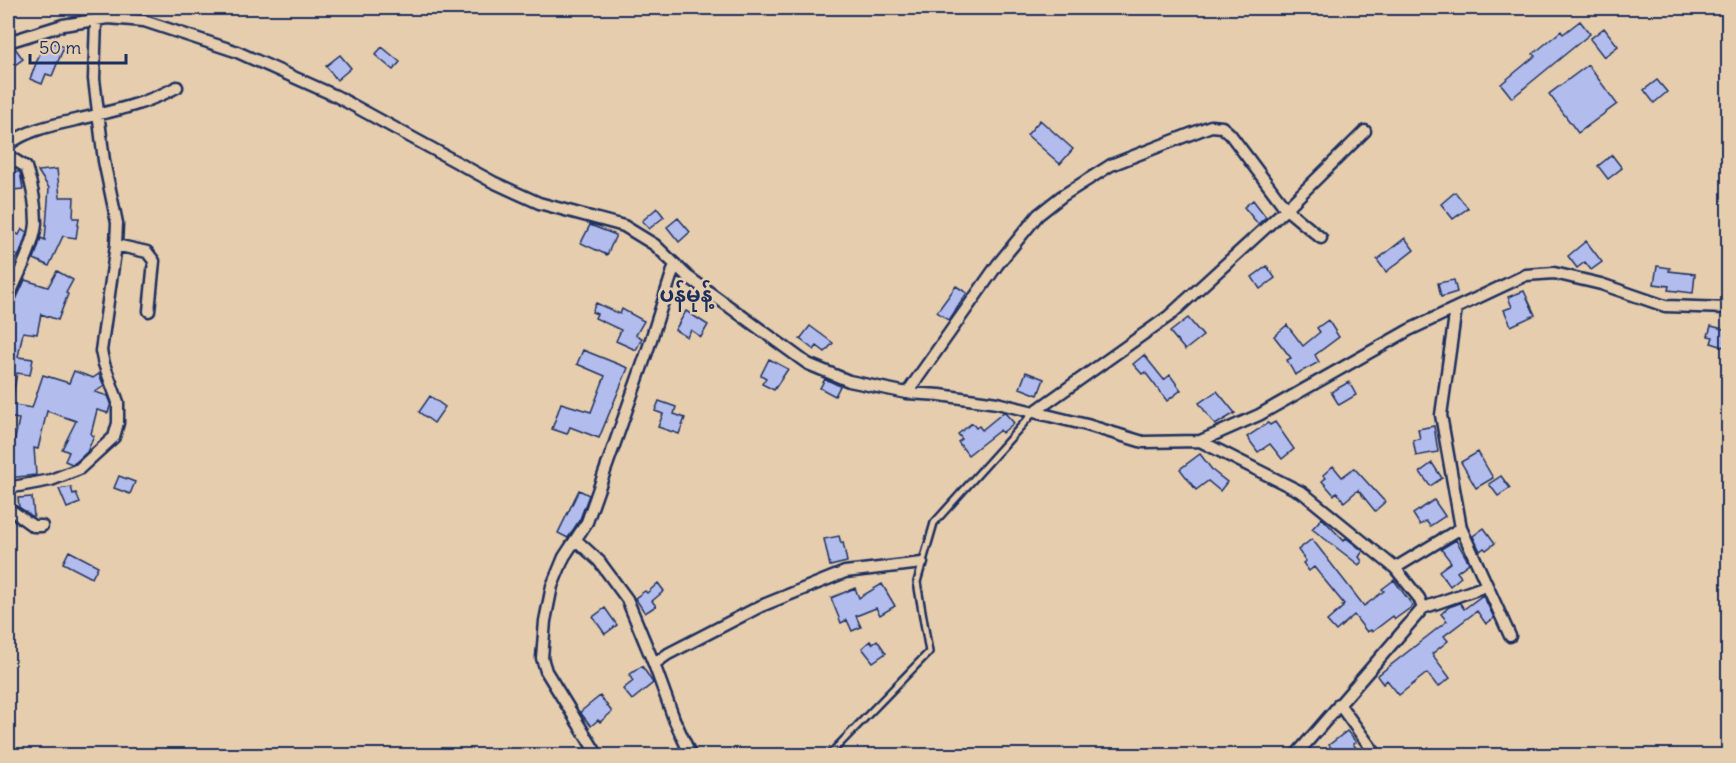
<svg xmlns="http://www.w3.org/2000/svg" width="1736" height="763" font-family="Delius,'Noto Sans Myanmar',sans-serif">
	<rect width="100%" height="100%" fill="#e6cdae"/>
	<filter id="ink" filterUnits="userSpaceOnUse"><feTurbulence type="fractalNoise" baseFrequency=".0167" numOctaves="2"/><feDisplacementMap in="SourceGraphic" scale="12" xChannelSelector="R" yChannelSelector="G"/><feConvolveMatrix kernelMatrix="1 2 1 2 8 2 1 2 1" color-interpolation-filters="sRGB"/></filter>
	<g filter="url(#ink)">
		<path fill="#b2bdee" stroke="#1b2f5e" stroke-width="1.5" d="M1580 21 1590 34 1512 98 1501 84 1535 56 1533 54 1561 31 1563 34Z
			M1604 28 1618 46 1604 57 1590 39Z
			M45 40 64 47 52 76 46 74 42 84 30 79Z
			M382 47 400 62 393 70 375 55Z
			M15 48 23 59 8 70V49Z
			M340 55 351 68 337 80 326 66Z
			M1588 65 1617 104 1578 133 1549 94Z
			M1657 80 1667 92 1654 103 1644 90Z
			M1040 120 1073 149 1060 164 1027 135Z
			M1612 155 1622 168 1608 179 1598 166Z
			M57 169 60 197H74L73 218H79L76 238 63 236 49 266 34 259 41 238 45 240 49 188 38 171Z
			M11 172H20L23 189 12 190Z
			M1455 192 1468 208 1453 219 1441 204Z
			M1253 200 1266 217 1258 224 1244 207Z
			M657 208 664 217 649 229 642 221Z
			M678 218 690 232 679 242 667 227Z
			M590 225 616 235 607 255 581 243Z
			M8 229 19 235 22 229 27 232 20 253 8 272Z
			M1405 238 1414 250 1386 272 1377 260Z
			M1586 241 1602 262 1591 270 1585 262 1577 268 1568 256Z
			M1267 266 1275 278 1260 289 1252 277Z
			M1657 266 1670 268 1669 271 1695 274 1693 293 1668 290 1669 286 1654 284Z
			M57 271 73 280 66 293 68 294 58 320 41 314 37 334 23 332 18 357 33 359 30 375 17 373 13 395H8V306L15 302 25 280 48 287Z
			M1454 280 1457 292 1441 297 1438 283Z
			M956 286 967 293 949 320 937 312Z
			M1524 291 1535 315 1511 326 1504 310 1512 307 1508 297Z
			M596 303 620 314 622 309 644 321 636 335 642 338 636 350 616 341 621 330 595 318 597 314 592 312Z
			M686 311 708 325 701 337 691 330 687 337 675 330Z
			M1188 318 1203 336 1185 350 1170 332Z
			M1328 320 1339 337 1315 355 1319 362 1295 375 1287 360 1291 358 1274 336 1287 325 1303 346 1320 332 1317 328Z
			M810 326 833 343 825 352 817 346 814 350 800 339Z
			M1711 326 1728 330 1724 347 1711 343 1713 337 1708 336Z
			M583 350 628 368 599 438 570 427 567 434 552 429 561 403 591 412 605 376 577 364Z
			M1144 355 1164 380 1170 375 1181 390 1167 401 1145 372 1142 374 1133 364Z
			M769 359 788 369 774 390 762 384 766 378 761 375Z
			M74 371 93 378 99 374 104 386 95 392 108 396 111 403 108 413 97 410 91 434 94 436 87 452 75 463 72 464 65 461 69 452 62 449 76 421 47 411 38 449 34 448 36 475 8 478V455L11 439H15L19 419 8 417V404L32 408 43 375 69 383Z
			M1026 372 1044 379 1038 395 1020 388Z
			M825 379 840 386 835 396 820 388Z
			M1349 382 1356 395 1339 405 1331 392Z
			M1217 391 1235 413 1215 425 1199 403Z
			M430 396 445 407 434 423 419 412Z
			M659 401 676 407 674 414 685 418 679 434 658 427 663 414 655 411Z
			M1004 412 1014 423 1002 433 1000 430 968 455 958 442 962 439 958 434 972 423 976 428 979 426 982 430Z
			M1275 422 1294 449 1282 459 1270 444 1258 452 1247 437 1268 423 1270 425Z
			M1434 426 1438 452 1416 456 1413 440 1420 439 1418 429Z
			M1478 452 1493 478 1476 488 1461 462Z
			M1200 454 1213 471 1227 482 1220 491 1208 481 1196 490 1180 469Z
			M1432 463 1442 478 1430 486 1420 472Z
			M1333 466 1342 477 1354 468 1385 502 1375 511 1358 490 1344 502 1337 492 1334 495 1322 481 1326 478 1323 475Z
			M119 476 135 482 130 494 114 488Z
			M1501 476 1510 488 1498 496 1489 484Z
			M71 487 73 494 76 493 80 503 67 508 59 489Z
			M579 490 589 495 580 519 568 538 558 533Z
			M32 497 34 516H32L19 507 18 498Z
			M1434 500 1445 516 1430 526 1426 521 1420 525 1413 514Z
			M1322 518 1344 541 1346 538 1363 551 1359 557 1362 561 1359 565 1312 529Z
			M1484 528 1495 543 1486 550 1484 548 1480 551 1473 536Z
			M839 536 841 543 843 542 847 562 830 566 824 539Z
			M1312 539 1364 606 1384 591 1382 589 1394 580 1413 606 1395 619 1393 616 1372 632 1371 630 1367 632 1354 615 1336 631 1327 621 1343 607 1342 606 1344 604 1314 567 1309 571 1303 563 1306 561 1298 550Z
			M1456 540 1469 563 1457 572 1461 577 1450 586 1439 571 1451 562 1441 549Z
			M69 551 98 566 92 578 63 563Z
			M658 583 664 591 652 601 656 606 645 613 635 598 645 591 647 593Z
			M882 584 895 606 880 615 876 608 856 616 861 627 852 631 847 620 841 623 831 598 855 588 859 598Z
			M1483 595 1494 618 1486 624 1477 611 1444 636 1448 641 1432 654 1450 678 1438 687 1427 673 1399 695 1387 680 1383 684 1377 676 1447 621 1441 614 1449 607 1460 603 1464 609Z
			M605 608 617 625 605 634 593 617Z
			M877 640 886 653 873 662 862 648 870 641 872 644Z
			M642 666 653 683 632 700 623 689 633 681 629 675Z
			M600 696 612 712 600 722 598 720 591 726 580 712Z
			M1347 731 1356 742 1353 744 1358 750 1351 756H1337L1329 745Z"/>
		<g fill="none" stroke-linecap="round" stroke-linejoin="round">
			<defs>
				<path id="service" d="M828 756 929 652 917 582 934 523 1034 412"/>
				<path id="minor" d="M8 42 63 25 108 18 144 21 235 51 336 96 493 182 539 203 624 226 655 245 687 276 808 364 849 381 907 393 940 395 997 403 1087 425 1143 442 1200 441 1259 415 1409 330 1526 275 1554 273 1601 284 1665 306 1728 308
					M8 145C31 126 68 123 96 115 126 108 149 102 177 87
					M8 156 26 167C32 185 36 203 36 223 35 244 16 279 8 299
					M116 245 147 252 154 261 149 311
					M1456 308 1441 415 1461 528 1510 636
					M907 393 998 264 1038 215 1062 196 1111 165 1211 126 1222 127 1230 134 1286 209 1321 238
					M1034 412 1169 316 1286 209 1365 131
					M1200 441 1303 493 1395 568 1419 598 1423 608
					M8 488 51 480 79 469 114 437 118 423V402L104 364 101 351 116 245 117 223 104 161 94 79 96 20
					M8 508 33 526H42
					M576 540 599 561 627 599 654 664 674 719 691 756
					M1395 568 1461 528
					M654 664 668 654 761 606 845 572 922 563
					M1339 704 1377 756
					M598 756 546 671 542 658 545 621 552 586 564 557 587 522 647 352 675 264
					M1295 756 1423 608 1486 586"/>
			</defs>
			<use href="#service" stroke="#1b2f5e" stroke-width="10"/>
			<use href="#minor" stroke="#1b2f5e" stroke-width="15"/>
			<use href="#service" stroke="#e6cdae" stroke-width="5"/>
			<use href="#minor" stroke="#e6cdae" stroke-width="10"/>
		</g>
	</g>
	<g text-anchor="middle" stroke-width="5" stroke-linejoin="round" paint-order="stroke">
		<g font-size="21" font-weight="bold" fill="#1b2f5e" stroke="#e6cdae">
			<text x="686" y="302">ပန်မုန့်</text>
		</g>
	</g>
	<rect width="1736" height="763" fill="none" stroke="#e6cdae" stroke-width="30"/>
	<rect x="15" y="15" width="1706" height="733" fill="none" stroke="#1b2f5e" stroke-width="2" filter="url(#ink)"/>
	<path d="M30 54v9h96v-9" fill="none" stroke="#1b2f5e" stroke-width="3"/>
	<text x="39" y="54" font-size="18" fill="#1b2f5e" stroke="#e6cdae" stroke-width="4.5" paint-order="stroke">50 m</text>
</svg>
